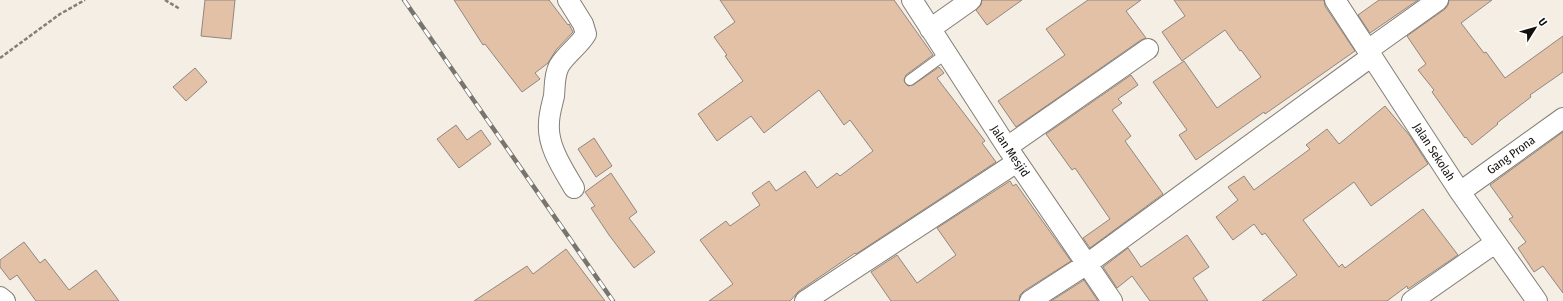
<svg xmlns="http://www.w3.org/2000/svg" width="1563" height="301" font-family="'Fira Sans Condensed',sans-serif">
	<rect width="100%" height="100%" fill="#f5eee4"/>
	<path fill="#e3c1a7" stroke="#908780" d="M205 0H235L231 39 201 36Z
		M454 0H549L568 25 569 24 573 32 556 50 548 63 535 73 540 79 522 92 485 44 483 45Z
		M720 0H894L933 55 906 75 904 80 905 83 908 86 913 85 939 67 944 73 937 78 985 141 982 143 996 162 856 254 855 253 799 291 790 301H709L733 284 700 240 726 221 730 226 760 205 752 193 769 181 776 191 805 171 817 188 837 173 840 176 873 151 850 120 844 125 819 90 764 133 751 116 717 141 698 114 743 81 725 56 727 55 714 37 735 22Z
		M982 0H1022L987 25 976 10 981 5Z
		M1088 0H1141L1126 11 1146 38 1141 40 1016 127 998 101 1065 55 1046 29Z
		M1174 0H1324L1325 6 1355 51 1265 114 1264 112 1196 160 1179 135 1187 130 1153 82 1184 61 1217 108 1261 77 1241 50 1240 51 1225 30 1182 61 1162 32 1185 16Z
		M1379 0H1418L1370 33 1358 15Z
		M1449 0H1492L1461 23 1484 53 1486 52 1505 78 1563 36V72L1530 95 1531 97 1497 123 1498 124 1472 145 1466 137 1465 138 1432 92 1434 90 1418 70 1426 64 1407 36 1445 9 1448 5Z
		M195 68 207 82 186 101 173 87Z
		M1131 75 1138 85 1118 99 1122 103 1112 110 1131 136 1125 141 1163 194 1090 248 1083 238 1110 219 1075 168 1072 170 1046 134Z
		M1385 106 1410 136 1428 164 1371 206 1354 182 1303 220 1339 267 1342 264 1345 268 1423 209 1458 255 1408 289 1407 286 1387 301H1262L1297 275 1265 233 1262 235 1254 224 1233 240 1216 217 1238 200 1228 187 1244 176 1254 190 1310 149 1306 145 1327 129 1339 144Z
		M456 125 467 140 481 130 491 144 459 168 437 139Z
		M1563 132V293L1543 266 1534 272 1518 248 1526 242 1509 219 1513 217 1490 185Z
		M594 138 612 166 596 177 578 149Z
		M611 173 637 212 629 218 655 252 634 268 609 235 591 208 595 206 585 192Z
		M1010 181 1013 186 1016 184 1071 261 1024 291 1020 295 1019 301H891L871 272 897 255 917 283 956 255 937 228Z
		M1187 235 1209 267 1193 278 1208 301H1150L1132 276 1117 288 1103 267 1128 248 1141 267Z
		M24 242 40 263 45 259 69 290 96 270 119 301H36L17 275 10 280 0 267V260Z
		M566 249 605 301H474L527 266 533 274Z
		M1084 280 1098 301H1051Z"/>
	<g fill="none" stroke-linecap="round" stroke-linejoin="round">
		<defs>
			<path id="service" d="M910 80 947 53"/>
			<path id="minor" d="M568 0 583 24 586 34C579 46 566 54 559 66 554 76 555 86 554 96 552 105 549 114 549 123 547 146 563 169 574 188
				M912 0 1007 147 1112 301
				M1335 0 1460 192 1537 301
				M930 29 971 0
				M1368 50 1438 0
				M1007 147 1148 49
				M1460 192 1563 118
				M0 297 5 301
				M805 301 1017 162
				M1030 301 1087 264 1372 56
				M1412 301 1495 243"/>
		</defs>
		<use href="#service" stroke="#847e75" stroke-width="12"/>
		<use href="#minor" stroke="#847e75" stroke-width="22"/>
		<path stroke="#837e78" stroke-width="2.5" stroke-dasharray="4 2" stroke-linecap="butt" d="M165 0 180 9
			M0 58 60 14 85 0"/>
		<use href="#service" stroke="#fff" stroke-width="10"/>
		<use href="#minor" stroke="#fff" stroke-width="20"/>
		<defs>
			<path id="rail" d="M404 0 613 301"/>
		</defs>
		<use href="#rail" stroke="#78746e" stroke-width="4.5"/>
		<use href="#rail" stroke="#fff" stroke-width="3" stroke-dasharray="9" stroke-linecap="butt"/>
	</g>
	<g text-anchor="middle" stroke-width="3" stroke-linejoin="round" paint-order="stroke">
		<g font-size="12" fill="#13110e" stroke="#fff">
			<text transform="translate(1010 151) rotate(56)" y="4">Jalan Mesjid</text>
			<text transform="translate(1434 152) rotate(57)" y="4">Jalan Sekolah</text>
			<text transform="translate(1511 155) rotate(-36)" y="4">Gang Prona</text>
		</g>
	</g>
	<g transform="translate(1535 28) rotate(53)" stroke="#ffffff" stroke-width="3" paint-order="stroke">
	<path d="M0-3L7 15L0 10L-7 15Z" fill="#13110e"/>
	<text y="-6" font-size="11" font-weight="bold" text-anchor="middle" fill="#13110e">U</text>
	</g>
</svg>
